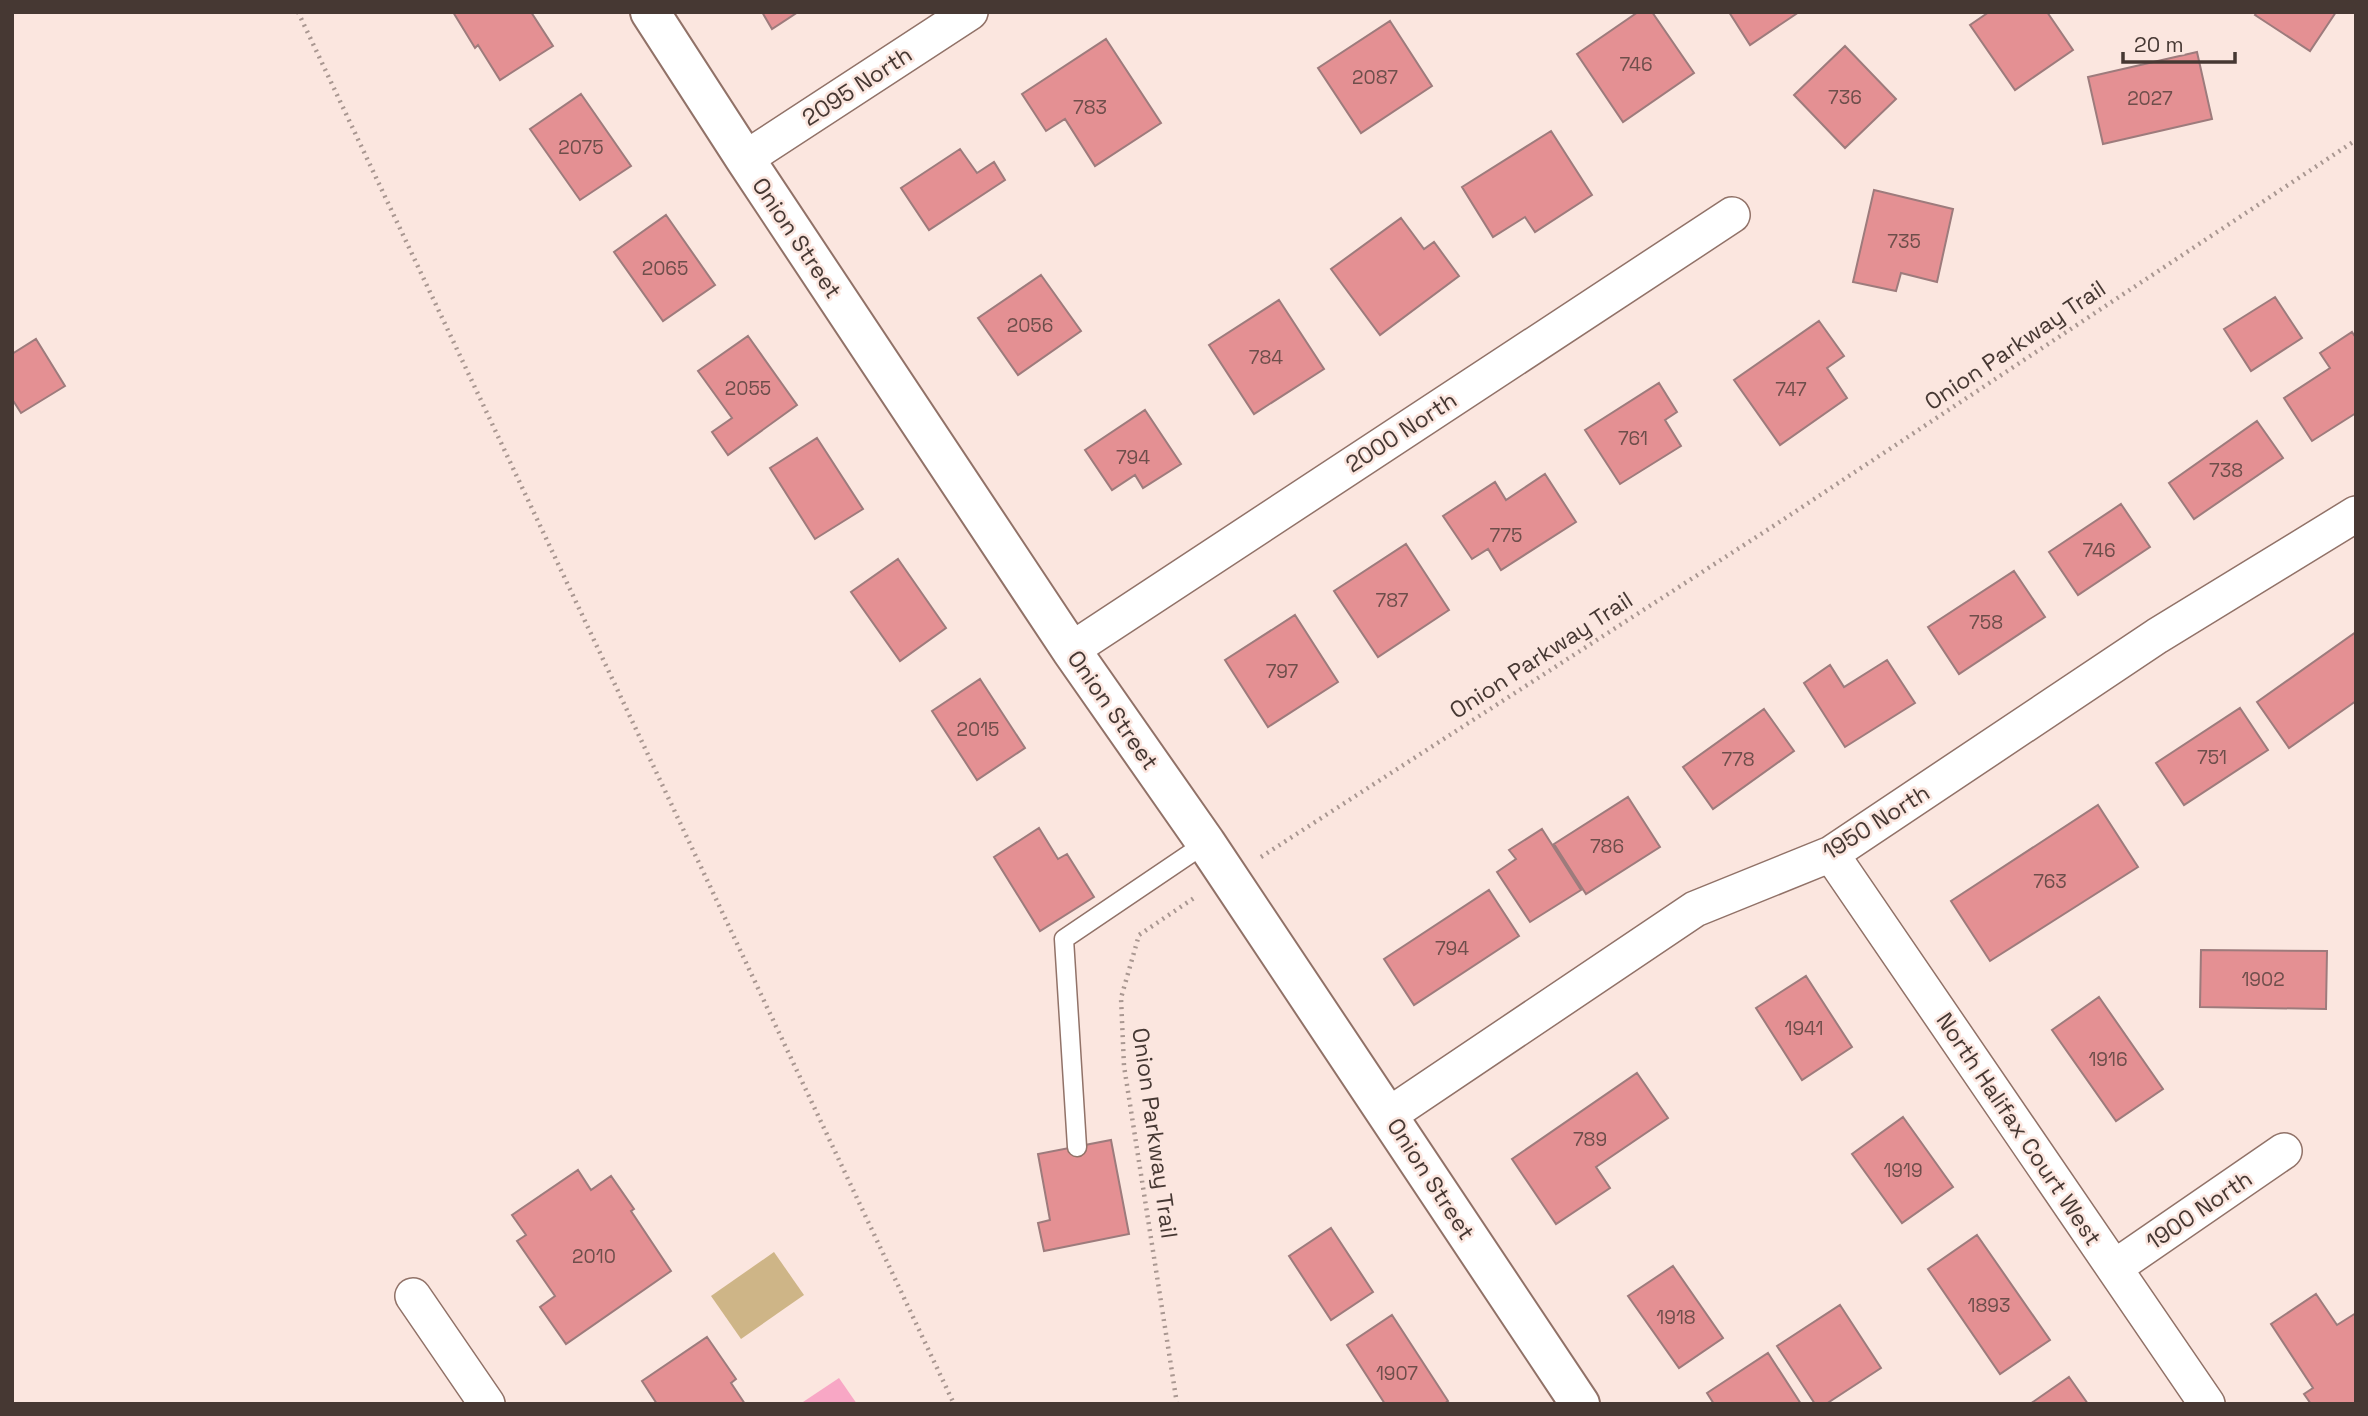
<svg xmlns="http://www.w3.org/2000/svg" width="2368" height="1416" font-family="'Space Grotesk',sans-serif">
	<rect width="100%" height="100%" fill="#fbe6df"/>
	<path fill="#ceb587" d="M774 1252 804 1295 741 1339 711 1296Z"/>
	<path fill="#f8a7c5" d="M839 1378 857 1404H800Z"/>
	<path fill="#e49093" stroke="#9d7b7c" stroke-width="2" d="M453 12H531L553 46 500 80 478 45 475 48Z
		M762 12H798L772 29Z
		M1638 12H1652L1694 73 1623 122 1577 54Z
		M1729 12H1799L1750 45Z
		M1989 12H2047L2073 50 2015 90 1970 25Z
		M2257 12H2336L2310 51 2255 15Z
		M1390 21 1432 86 1361 133 1318 68Z
		M1106 39 1161 123 1095 166 1065 119 1046 131 1022 94Z
		M1845 46 1896 99 1845 148 1794 95Z
		M2197 52 2212 119 2103 144 2088 77Z
		M581 94 631 166 580 200 530 129Z
		M1551 131 1592 195 1535 232 1525 217 1493 237 1462 187Z
		M960 149 977 173 994 162 1005 180 929 230 901 188Z
		M1874 190 1953 209 1937 282 1901 273 1896 291 1853 282Z
		M666 215 715 285 663 321 614 252Z
		M1401 218 1424 249 1434 242 1459 276 1380 335 1331 269Z
		M1041 275 1081 331 1018 375 978 318Z
		M2275 297 2302 338 2251 371 2224 329Z
		M1279 300 1324 369 1254 414 1209 345Z
		M1819 321 1844 356 1827 368 1847 398 1780 445 1734 380Z
		M2352 332 2356 338V413L2312 441 2284 398 2330 368 2320 353Z
		M748 336 797 405 728 455 712 432 732 418 698 371Z
		M36 339 65 386 21 413 12 399V354Z
		M1659 383 1677 412 1665 420 1681 446 1620 484 1585 430Z
		M1145 410 1181 464 1143 488 1135 475 1112 490 1085 450Z
		M2257 421 2283 458 2194 519 2169 483Z
		M817 438 863 509 815 539 770 468Z
		M1545 474 1576 522 1501 570 1488 549 1472 559 1443 516 1495 482 1506 500Z
		M2121 504 2150 547 2078 595 2049 552Z
		M1406 544 1449 610 1378 657 1334 591Z
		M898 559 946 628 900 661 851 592Z
		M2014 571 2045 617 1959 674 1928 627Z
		M1295 615 1338 682 1268 727 1225 660Z
		M2356 632V701L2289 748 2257 702Z
		M1887 660 1915 703 1845 747 1804 683 1830 665 1844 687Z
		M980 679 1025 748 977 780 932 711Z
		M2240 708 2268 750 2184 805 2156 763Z
		M1764 709 1794 751 1713 809 1683 767Z
		M1628 797 1660 847 1586 894 1554 844Z
		M2098 805 2138 867 1990 961 1951 901Z
		M1039 828 1058 859 1067 854 1094 897 1040 931 994 857Z
		M1542 829 1581 890 1530 922 1497 872 1516 859 1509 850Z
		M1489 890 1519 936 1414 1005 1384 959Z
		M2201 950 2327 951 2326 1009 2200 1007Z
		M1806 976 1852 1047 1802 1080 1756 1008Z
		M2099 997 2163 1089 2116 1121 2052 1030Z
		M1637 1073 1668 1118 1596 1167 1610 1188 1556 1224 1512 1159Z
		M1903 1117 1953 1187 1902 1223 1852 1154Z
		M1111 1140 1129 1234 1044 1251 1038 1223 1050 1220 1038 1154Z
		M578 1170 591 1190 611 1176 634 1209 631 1211 671 1271 566 1344 540 1307 555 1296 517 1241 526 1235 512 1215Z
		M1331 1228 1373 1292 1331 1320 1289 1256Z
		M1977 1235 2050 1340 2000 1374 1928 1269Z
		M1673 1266 1723 1338 1679 1368 1628 1296Z
		M2316 1294 2337 1325 2356 1313V1404H2311L2304 1394 2313 1388 2271 1324Z
		M1840 1305 1881 1368 1826 1404H1815L1777 1346Z
		M1392 1315 1448 1401 1444 1404H1385L1347 1345Z
		M707 1337 736 1379 731 1383 745 1404H657L642 1381Z
		M1768 1353 1801 1404H1714L1707 1393Z
		M2069 1377 2088 1404H2030Z"/>
	<g fill="none" stroke-linecap="round" stroke-linejoin="round">
		<defs>
			<path id="service" d="M1077 1147 1064 939 1206 843"/>
			<path id="minor" d="M745 159 970 12
				M1071 650 1732 215
				M1831 854 2207 1404
				M1389 1115 1695 909 1831 854 2157 636 2356 514
				M2114 1268 2284 1151
				M413 1296 487 1404"/>
			<path id="tertiary" d="M650 12 745 159 1071 650 1206 843 1580 1404"/>
		</defs>
		<use href="#service" stroke="#917268" stroke-width="21"/>
		<use href="#minor" stroke="#917268" stroke-width="38"/>
		<use href="#tertiary" stroke="#917268" stroke-width="42"/>
		<path stroke="#a99791" stroke-width="4.5" stroke-dasharray="2 5" stroke-linecap="butt" d="M298 12 954 1404
			M1261 857 1778 523 2356 140
			M1177 1404 1124 1066 1121 998 1139 935 1197 896"/>
		<use href="#service" stroke="#fff" stroke-width="18"/>
		<use href="#minor" stroke="#fff" stroke-width="35"/>
		<use href="#tertiary" stroke="#fff" stroke-width="38"/>
	</g>
	<g text-anchor="middle" stroke-width="5" stroke-linejoin="round" paint-order="stroke">
		<g font-size="19" fill="#6e4e4b">
			<text x="1636" y="71">746</text>
			<text x="1375" y="84">2087</text>
			<text x="1845" y="104">736</text>
			<text x="2150" y="105">2027</text>
			<text x="1090" y="114">783</text>
			<text x="581" y="154">2075</text>
			<text x="1904" y="248">735</text>
			<text x="665" y="275">2065</text>
			<text x="1030" y="332">2056</text>
			<text x="1266" y="364">784</text>
			<text x="748" y="395">2055</text>
			<text x="1791" y="396">747</text>
			<text x="1633" y="445">761</text>
			<text x="1133" y="464">794</text>
			<text x="2226" y="477">738</text>
			<text x="1506" y="542">775</text>
			<text x="2099" y="557">746</text>
			<text x="1392" y="607">787</text>
			<text x="1986" y="629">758</text>
			<text x="1282" y="678">797</text>
			<text x="978" y="736">2015</text>
			<text x="2212" y="764">751</text>
			<text x="1738" y="766">778</text>
			<text x="1607" y="853">786</text>
			<text x="2050" y="888">763</text>
			<text x="1452" y="955">794</text>
			<text x="2263" y="986">1902</text>
			<text x="1804" y="1035">1941</text>
			<text x="2108" y="1066">1916</text>
			<text x="1590" y="1146">789</text>
			<text x="1903" y="1177">1919</text>
			<text x="594" y="1263">2010</text>
			<text x="1989" y="1312">1893</text>
			<text x="1676" y="1324">1918</text>
			<text x="1397" y="1380">1907</text>
		</g>
		<g font-size="23" fill="#463833" stroke="#fbe6df">
			<text transform="translate(857 86) rotate(-33)" y="8">2095 North</text>
			<text transform="translate(797 238) rotate(56)" y="8">Onion Street</text>
			<text transform="translate(2015 345) rotate(-34)" y="8">Onion Parkway Trail</text>
			<text transform="translate(1401 432) rotate(-33)" y="8">2000 North</text>
			<text transform="translate(1541 655) rotate(-33)" y="8">Onion Parkway Trail</text>
			<text transform="translate(1113 710) rotate(55)" y="8">Onion Street</text>
			<text transform="translate(1876 822) rotate(-32)" y="8">1950 North</text>
			<text transform="translate(2019 1129) rotate(56)" y="8">North Halifax Court West</text>
			<text transform="translate(1155 1133) rotate(82)" y="8">Onion Parkway Trail</text>
			<text transform="translate(1431 1179) rotate(57)" y="8">Onion Street</text>
			<text transform="translate(2199 1210) rotate(-34)" y="8">1900 North</text>
		</g>
	</g>
	<rect width="2368" height="1416" fill="none" stroke="#463833" stroke-width="28"/>
	<path d="M2123 52v10h112v-10" fill="none" stroke="#463833" stroke-width="3.5"/>
	<text x="2134" y="52" font-size="21" fill="#463833" stroke="#fbe6df" stroke-width="5" paint-order="stroke">20 m</text>
</svg>
